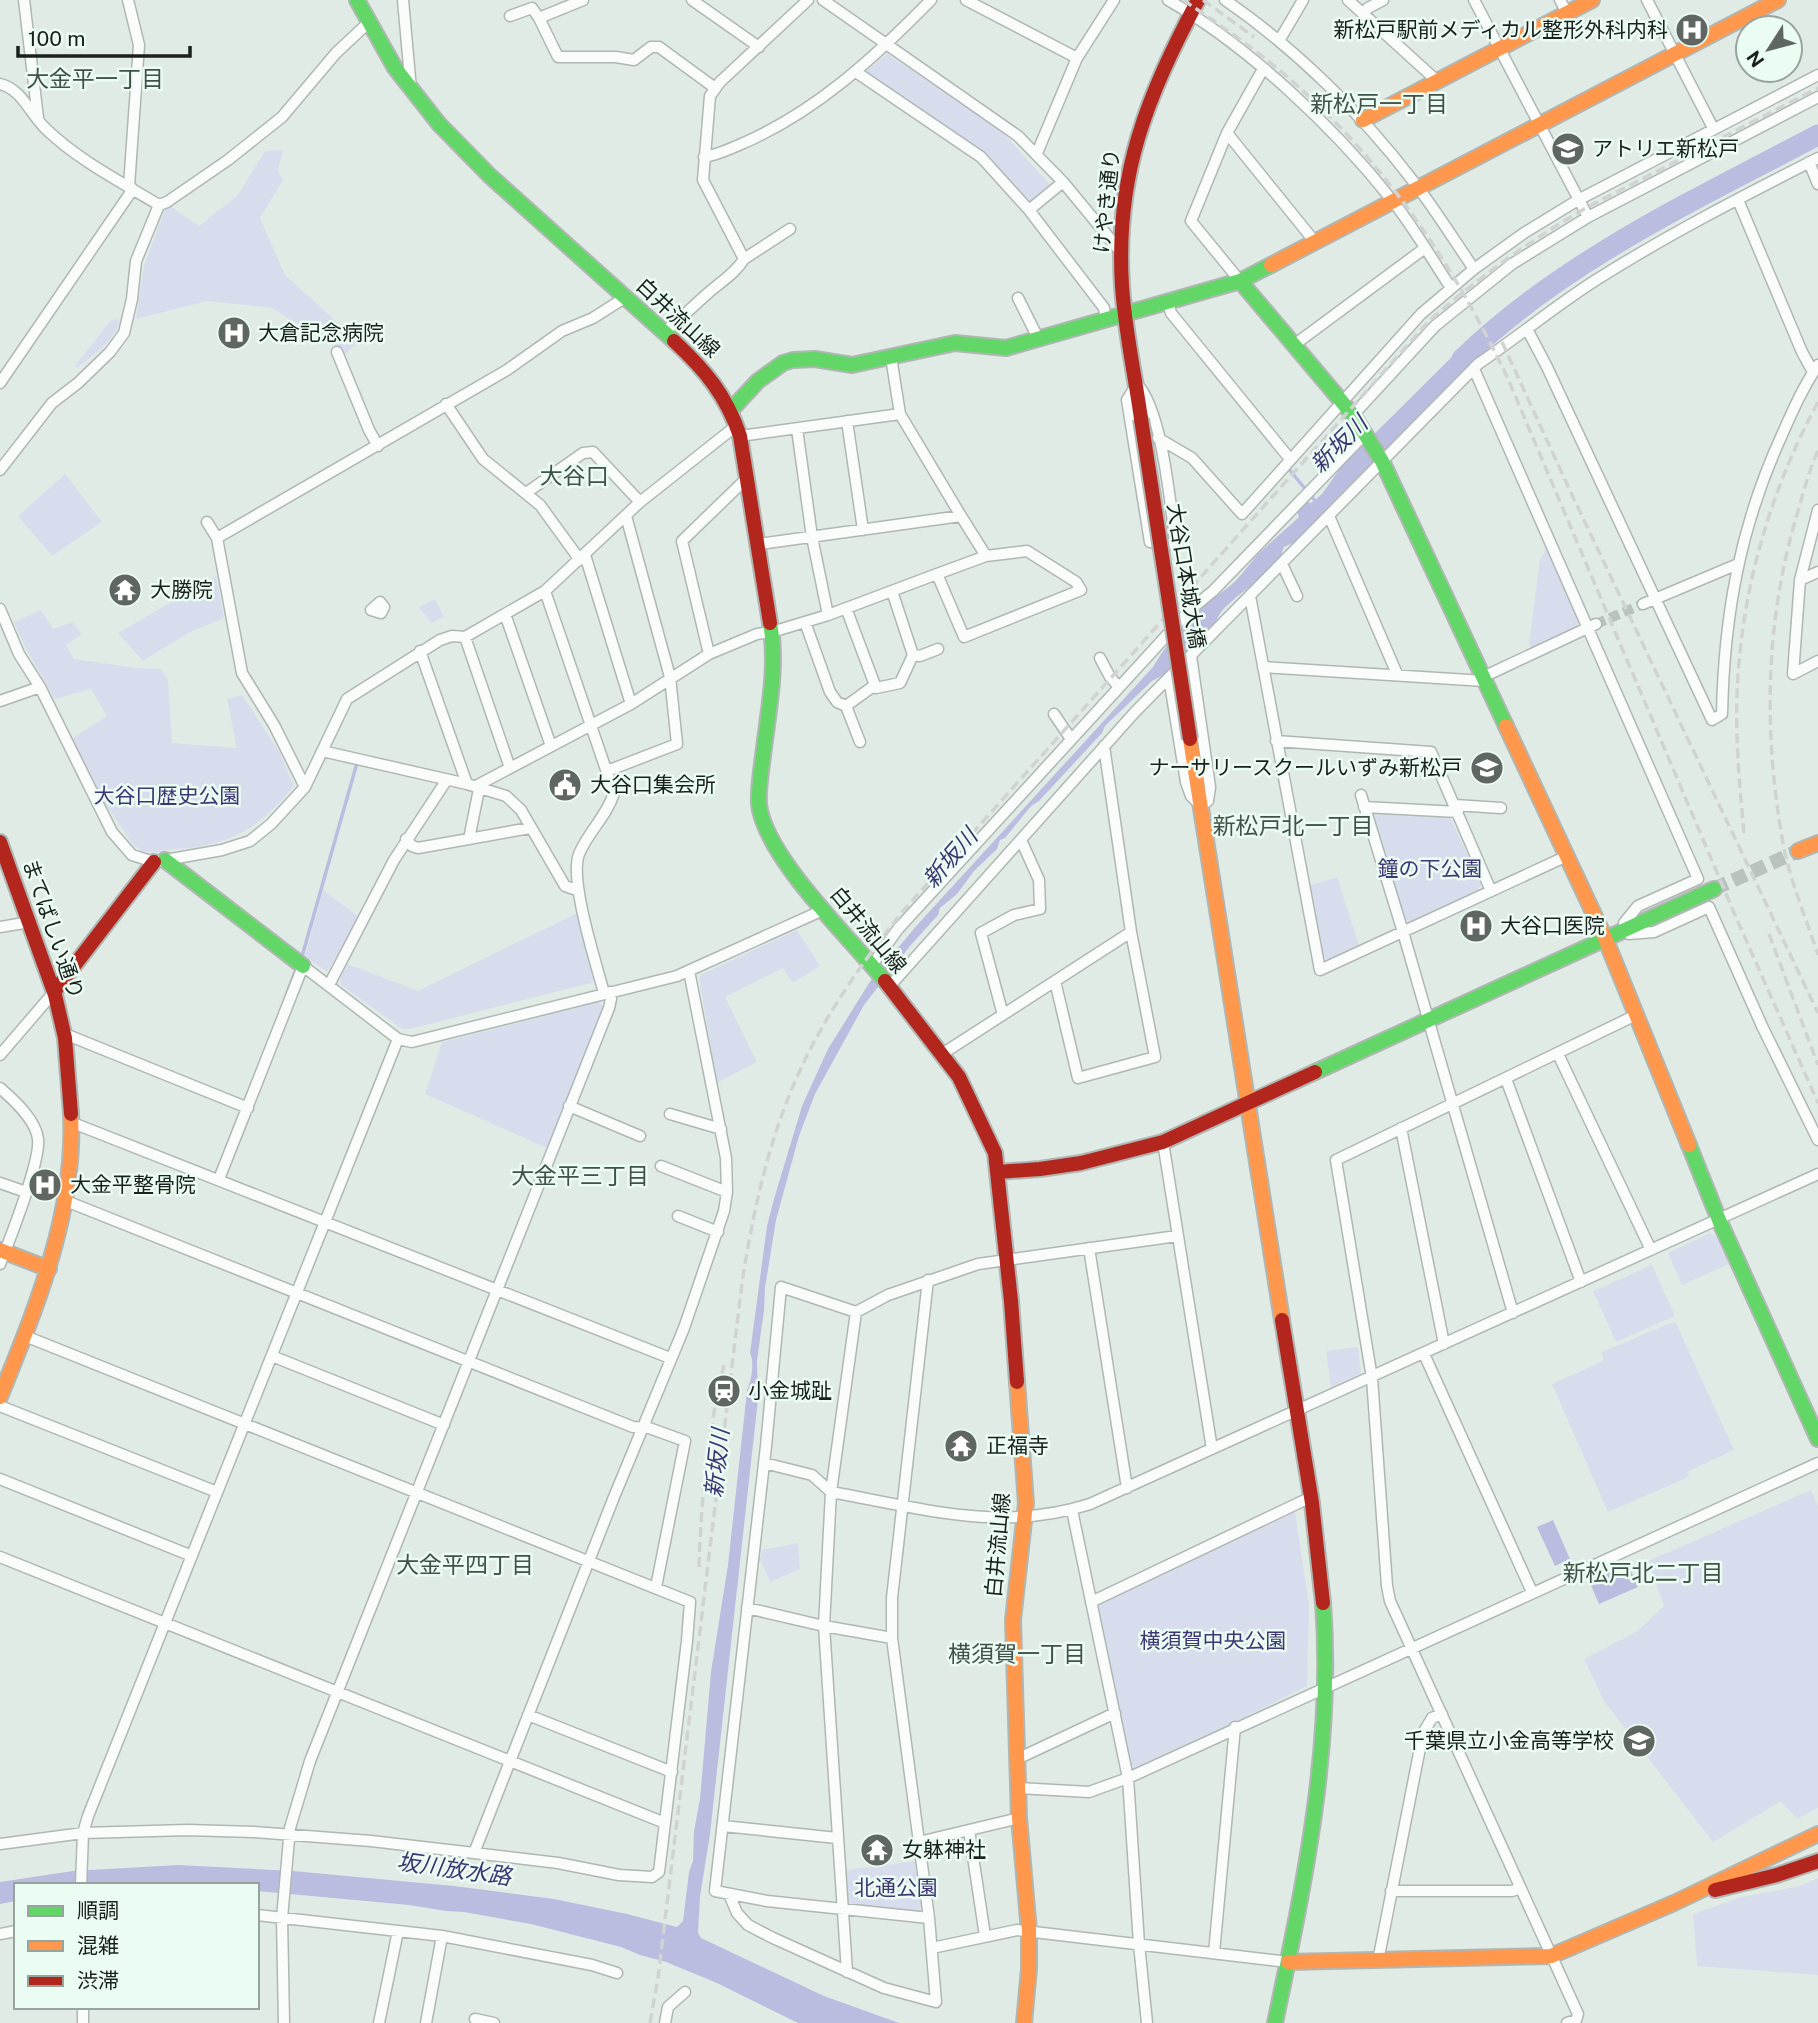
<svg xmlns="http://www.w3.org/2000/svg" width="1818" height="2023" font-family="'Public Sans','Noto Sans JP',sans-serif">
	<rect width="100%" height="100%" fill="#e1ebe6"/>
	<path fill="#d8ddee" d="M887 54 995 124 1052 187 1031 202 972 144 865 72Z
		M283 150 278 171 283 180 260 218 285 275 358 341 346 354 272 308 207 301 136 319 144 266 167 204 199 226 238 195 265 151Z
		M119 319C119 339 91 356 77 368L75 366 111 320Z
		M65 474 102 522 52 556 18 516Z
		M1546 549 1579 622 1573 631 1533 650 1529 644 1540 559Z
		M216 576 224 618 188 633 143 661 118 633Z
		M435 599 444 617 431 623 419 607Z
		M41 610 53 629 72 622 82 634 66 645 74 659 137 668 161 669 168 680 172 743 237 748 227 699 242 695 280 753 294 786C261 827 229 847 175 849 163 849 152 857 139 849 131 844 127 835 122 828 100 798 87 772 71 739L107 716 91 689 55 699 26 649 14 622Z
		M1369 812 1450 817 1481 884 1478 890 1410 922 1404 919Z
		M1337 877 1360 948 1328 960 1321 954 1309 886Z
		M323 890 359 917 327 972 305 956Z
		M577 913 595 980 591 983 410 1029H402L341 985 340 978 348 964 418 991Z
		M797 930 820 966 793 983 783 968 725 997 757 1062 717 1083 699 978 702 974Z
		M599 1002 604 1008 547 1148 425 1094 442 1042Z
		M1710 1233 1717 1238 1729 1264 1682 1285 1668 1253Z
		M1652 1265 1675 1316 1616 1342 1593 1291Z
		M1675 1321 1734 1450 1687 1472 1689 1477 1608 1512 1552 1384 1603 1361 1602 1352Z
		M1358 1347 1361 1373 1331 1387 1326 1351Z
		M1811 1490 1818 1506V1808L1797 1819 1781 1801 1713 1842 1604 1701 1584 1659 1636 1632 1664 1606 1648 1561Z
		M1295 1512 1309 1605 1307 1686 1237 1721 1133 1768 1095 1604Z
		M798 1543 800 1569 770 1582 760 1559 762 1550Z
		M916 1861 921 1909 916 1912 850 1905 847 1902 846 1870Z
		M1818 1878V1975L1697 1966 1693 1914 1742 1897 1800 1886Z"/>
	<path fill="#babde0" d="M1478 331 1486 347 1293 543 1284 547C1282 550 1282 554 1281 557 1269 579 1217 603 1216 624L1169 672 1152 681 1105 726 1102 733 1039 801 1031 806 1005 838 1000 840 997 849 974 871 957 894 940 908 938 915 910 946 864 1005 815 1094 799 1136 776 1220 765 1288 764 1310 757 1361 758 1399 710 1834 700 1897 698 1933 701 1938 824 1996 899 2023H798L717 1983 666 1962 640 1955 621 1947 531 1924 464 1912 446 1911 409 1905 257 1891V1885H16V1901L0 1904V1882L73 1871 178 1865 293 1871 454 1886 554 1899 627 1914 677 1927 683 1921 689 1872 693 1861 694 1831 700 1799 711 1672 728 1565 747 1391C751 1380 755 1364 750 1353L767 1226 774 1199 802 1106 828 1049 871 980 918 924 1153 667C1171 636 1197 609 1226 589 1239 580 1249 564 1259 553 1272 541 1286 529 1299 517L1293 501 1297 499 1311 503 1322 494 1341 467Z
		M1553 1520 1570 1559 1555 1566 1537 1527Z
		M1628 1564 1638 1587 1599 1604 1589 1581Z"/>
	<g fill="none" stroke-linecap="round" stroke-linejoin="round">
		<path stroke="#babde0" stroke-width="3.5" d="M1288 468 1316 502
			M301 960 357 763
			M287 993 295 972"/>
		<path stroke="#babde0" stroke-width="21" d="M1462 359C1563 261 1695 200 1818 135"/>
		<path stroke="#b9c2be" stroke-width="10" stroke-dasharray="10 5" stroke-linecap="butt" d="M1596 624 1643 604"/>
		<path stroke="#b9c2be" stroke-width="14" stroke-dasharray="14 7" stroke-linecap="butt" d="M1714 889 1798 851"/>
		<defs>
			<path id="street" d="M24 0 38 118
				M128 0 139 45 129 186
				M403 0 411 89
				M583 0 539 18 558 57H616L634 60 651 47H659L715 88
				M692 0 759 47
				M823 0 1018 136 1063 182 1120 251
				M966 0 1077 58
				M1168 0C1248 46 1334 127 1391 199 1413 226 1431 258 1451 288
				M1225 0C1295 48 1362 114 1413 181 1435 209 1454 240 1474 269
				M1348 0 1436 80
				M1474 0 1588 217
				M1560 0 1567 13
				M1647 0 1713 128
				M1363 14 1368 8 1383 0
				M510 16 532 8 539 18
				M1279 41 1303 0
				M1263 69 1227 133 1315 242
				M856 72 981 157 1029 210 1104 308 1106 320
				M0 84C22 89 30 114 46 129 78 160 121 182 159 205
				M1227 133 1191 221 1240 281
				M1037 153 1077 58 1114 0
				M704 157C717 155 727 150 739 145 815 113 875 57 931 0
				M1809 162 1818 184
				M1738 200 1802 352 1813 372
				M1029 210 1063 182
				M744 259 790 229
				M1018 298 1039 340
				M1168 303 1171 313 1290 459
				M1527 329 1547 367 1712 720 1722 714C1724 616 1740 527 1781 437 1792 412 1803 387 1818 365
				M664 332C680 320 692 307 707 294 719 283 735 274 744 259L703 180 710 96 720 82 808 0
				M1294 345 1425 248
				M337 352 369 430 378 446
				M891 357 900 414
				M1474 369 1698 879 1638 906 1624 923 1629 934 1654 932 1709 907 1762 1026 1818 1140
				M0 383 133 189
				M1137 384C1163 412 1170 505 1176 545L1150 542 1127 400Z
				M446 404 483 459 540 505 580 560
				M1353 415 1435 326 1512 264 1588 217 1818 97
				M847 421 863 530
				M797 429 812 537 828 615
				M740 436 900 414 961 516
				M1158 438 1192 458 1242 514 1421 314 1474 269 1524 233 1578 200 1818 75
				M0 470 52 403 78 383 110 352 124 333 132 299 136 261 159 205 167 202 228 160 282 117 336 53 368 23
				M526 493 583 453 593 452 640 502
				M1818 510 1800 580 1793 674 1818 661
				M1329 516 1397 674
				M207 522 217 538 242 673 274 725 305 787
				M217 538 507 370 562 331 593 318 626 297
				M759 544 961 516 986 556 937 574
				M585 555 631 704
				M1282 564 1297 596
				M1800 580 1818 572
				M545 591 614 793C607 816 588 832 579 854 569 880 596 963 604 993
				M1250 596 1320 970 1567 856
				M380 602 384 607 381 613 371 610Z
				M1643 604 1738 564
				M846 608 876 688 900 683 913 655 892 591
				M0 609 19 654 40 687 112 832 132 855 154 862 222 850 250 841 271 824 305 787 347 699 440 640 452 636 465 637 545 591 640 502 736 426
				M505 614 551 746
				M805 622 830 692 837 702 846 706 875 685
				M465 637 510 768
				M420 651 467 784
				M709 654 682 541 747 478
				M913 655 920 656 938 649
				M1100 658 1110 677 1119 687
				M1263 667 1485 681
				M1483 677 1596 624
				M1169 678 1186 782 1191 796 1201 806 1208 801 1210 787 1191 656
				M0 701 40 687
				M846 706 860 742
				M1054 714 1071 739
				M1276 741 1431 752 1491 891
				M322 751 467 784 506 796 521 810 565 886 577 890
				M607 771 677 744 670 677 626 516
				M476 786 631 704 709 654 757 634 772 632 828 615 937 574 964 637 1081 590 1076 582 1027 551 986 556
				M1361 795 1403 932 1513 1313
				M1455 805 1501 808
				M1364 807 1458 812
				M406 839 412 846 418 848 530 828
				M469 839 479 789
				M0 927 30 922
				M872 965 898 929 1189 611 1213 591 1366 433
				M1055 981 1078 1078 1155 1057 1131 932 1104 746
				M329 985 394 860 446 781
				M889 987 1135 712 1478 364C1518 337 1555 306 1596 280 1667 235 1743 196 1818 158
				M1003 1015 981 933 1014 915 1040 909 1039 880 1021 840
				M65 1034 248 1108
				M942 1054 1131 932
				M1558 1054 1651 1250
				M0 1055 54 992
				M1506 1079 1581 1282
				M0 1088C14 1100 36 1120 38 1139 41 1160 9 1242 0 1264
				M569 1106 640 1136
				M670 1114 721 1129
				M73 1123 670 1358
				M1401 1128 1444 1344
				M1163 1142 1212 1449
				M661 1166 727 1192
				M219 1179 303 966 398 1039 412 1042 677 976 823 910
				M0 1183 26 1192
				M66 1201 633 1427 649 1428 685 1441 656 1587
				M678 1216 718 1232
				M1089 1248 1127 1488
				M1424 1354 1532 1592
				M272 1356 444 1425
				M0 1406 217 1492
				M764 1463 812 1475 831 1492C920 1508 1000 1533 1090 1504L1818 1174
				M0 1479 192 1556
				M1072 1510 1128 1778 1139 1944 1147 2023
				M0 1557 665 1823
				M1091 1602 1309 1498
				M747 1608 824 1626 892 1638
				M528 1715 672 1772
				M1017 1759 1115 1713
				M1018 1788 1089 1792 1128 1778 1818 1463
				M723 1826 837 1838
				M969 1830 985 1936
				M919 1842 1019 1818
				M0 1844 83 1833 187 1830 254 1832 371 1841 474 1853 558 1863 619 1875 652 1877 659 1872 687 1641 690 1602 25 1336
				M474 1853 614 1497 684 1328 724 1211 727 1192 726 1158 689 971
				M81 1885 83 1833 88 1816 398 1039
				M1391 1891H1512L1520 1888
				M729 1894 737 1913 748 1925 773 1938 884 1988 936 2002 929 1918 892 1638V1598L928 1280
				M257 1915 442 1936 592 1965 617 1973
				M929 1918 767 1901 715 1891 766 1446 781 1287 856 1312 888 1295 978 1264 1177 1236
				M0 1934 16 1931
				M932 1948 1017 1930 1288 1962
				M1214 1953 1235 1727
				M1378 1961 1423 1733 1432 1718 1442 1714
				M847 1972 824 1626 831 1492 856 1312
				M83 2007V2023
				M475 2019 494 2023
				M284 2023 282 1918 290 1828 310 1761 609 1008 611 999 610 992
				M379 2023 398 1931
				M426 2023 442 1936
				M665 2023 668 2007 685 1992
				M1567 2023 1576 2020 1578 2014 1390 1601 1387 1586 1372 1378 1336 1160 1636 1015"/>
			<path id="fast" d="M357 0 395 68 439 124 490 176 674 341
				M1240 281 1353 415 1382 461 1506 726
				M731 410 758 381 783 363 793 360 815 359 852 365 955 343 1006 348 1240 281 1271 265
				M770 623C778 666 768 713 763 756 761 772 758 789 759 804 764 856 852 940 885 981
				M165 860 303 966
				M1315 1072 1714 889
				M1689 1145 1719 1220 1818 1439
				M1275 2023C1304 1885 1334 1745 1323 1603"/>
			<path id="slow" d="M1363 120 1592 0
				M1271 265 1778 0
				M1506 726 1605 938 1689 1145
				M1190 739 1282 1320
				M1798 851 1818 843
				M0 1250 49 1269
				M1017 1382 1026 1503 1013 1620 1019 1818 1029 1931V1969L1024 2023
				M0 1397C36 1308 76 1212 71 1114
				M1288 1962 1551 1956 1674 1903 1818 1834"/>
			<path id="jam" d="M674 341C706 371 726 395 740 436L770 623
				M1141 419C1135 375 1125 331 1122 286 1115 174 1147 97 1198 0
				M0 842 55 995 65 1038 71 1114
				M885 981 959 1077 995 1153 1011 1301 1017 1382
				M54 992 154 862
				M998 1172 1040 1169 1081 1163 1163 1142 1315 1072
				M1282 1320 1312 1503 1323 1603
				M1715 1890 1777 1875 1818 1861"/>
		</defs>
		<use href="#street" stroke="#b0b7b3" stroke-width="13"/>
		<use href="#fast" stroke="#b0b7b3" stroke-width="18"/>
		<use href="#slow" stroke="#b0b7b3" stroke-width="18"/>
		<use href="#jam" stroke="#b0b7b3" stroke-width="18"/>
		<use href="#street" stroke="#fafcfb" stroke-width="10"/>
		<use href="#fast" stroke="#63d668" stroke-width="14"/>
		<use href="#slow" stroke="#ff974d" stroke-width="14"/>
		<use href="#jam" stroke="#b3261e" stroke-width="14"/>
		<path stroke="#d1d3d2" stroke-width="3.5" stroke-dasharray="10 5" stroke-linecap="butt" d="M1183 0C1216 22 1248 44 1278 69 1378 152 1453 262 1508 379L1735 915 1818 1103
			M1203 0 1254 37
			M1502 342 1572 495 1818 1013
			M1818 451C1809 470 1804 491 1798 511 1765 620 1763 731 1783 843 1790 881 1806 918 1818 955
			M1744 833C1741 801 1738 769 1737 736 1733 620 1763 504 1818 402
			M1769 934 1818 1065
			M699 1567C701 1499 708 1431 724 1365
			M650 2023 658 1978 742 1283C753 1212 768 1142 797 1077 824 1016 863 961 904 910L1429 321C1478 278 1528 242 1584 209L1818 88"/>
		<defs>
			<path id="jam-bridge" d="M1141 419 1190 739"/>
		</defs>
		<use href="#jam-bridge" stroke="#b0b7b3" stroke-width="18" stroke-linecap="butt"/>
		<use href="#jam-bridge" stroke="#b3261e" stroke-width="14"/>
	</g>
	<defs>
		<symbol id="hospital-disc" viewBox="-11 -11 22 22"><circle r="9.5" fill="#606763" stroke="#ebfcf2"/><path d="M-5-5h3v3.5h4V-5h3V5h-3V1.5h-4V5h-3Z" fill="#fff"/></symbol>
		<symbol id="university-disc" viewBox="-11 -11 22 22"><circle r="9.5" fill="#606763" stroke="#ebfcf2"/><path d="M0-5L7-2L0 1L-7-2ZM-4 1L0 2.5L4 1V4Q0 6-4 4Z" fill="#fff"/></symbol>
		<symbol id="temple-disc" viewBox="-11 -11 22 22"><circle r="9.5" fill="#606763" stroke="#ebfcf2"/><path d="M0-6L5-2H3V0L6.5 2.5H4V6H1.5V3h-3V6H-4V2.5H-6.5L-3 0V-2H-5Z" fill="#fff"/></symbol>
		<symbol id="civic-disc" viewBox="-11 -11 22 22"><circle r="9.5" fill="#606763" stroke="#ebfcf2"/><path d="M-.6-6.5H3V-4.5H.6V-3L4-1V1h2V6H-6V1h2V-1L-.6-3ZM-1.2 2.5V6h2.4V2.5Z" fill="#fff"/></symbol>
		<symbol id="station-disc" viewBox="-11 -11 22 22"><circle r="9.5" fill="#606763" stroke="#ebfcf2"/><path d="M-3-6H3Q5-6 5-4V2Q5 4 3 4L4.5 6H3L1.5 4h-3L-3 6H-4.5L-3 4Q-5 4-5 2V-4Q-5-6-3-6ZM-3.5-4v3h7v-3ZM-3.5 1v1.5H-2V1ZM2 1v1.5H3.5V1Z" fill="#fff"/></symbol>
		<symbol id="school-disc" viewBox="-11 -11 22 22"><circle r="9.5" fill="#606763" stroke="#ebfcf2"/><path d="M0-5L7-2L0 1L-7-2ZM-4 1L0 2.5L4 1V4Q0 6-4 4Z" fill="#fff"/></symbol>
	</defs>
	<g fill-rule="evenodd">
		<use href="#hospital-disc" x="1673" y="11" width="38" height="38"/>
		<use href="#university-disc" x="1549" y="130" width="38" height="38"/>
		<use href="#hospital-disc" x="215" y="314" width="38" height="38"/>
		<use href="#temple-disc" x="106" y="571" width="38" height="38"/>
		<use href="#university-disc" x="1468" y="749" width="38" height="38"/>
		<use href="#civic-disc" x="546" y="766" width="38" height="38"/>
		<use href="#hospital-disc" x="1457" y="907" width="38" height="38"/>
		<use href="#hospital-disc" x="26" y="1166" width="38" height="38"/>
		<use href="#station-disc" x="705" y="1372" width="38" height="38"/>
		<use href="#temple-disc" x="942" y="1427" width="38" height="38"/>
		<use href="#school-disc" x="1620" y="1722" width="38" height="38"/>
		<use href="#temple-disc" x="858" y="1831" width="38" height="38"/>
	</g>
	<g text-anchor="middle" stroke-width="5" stroke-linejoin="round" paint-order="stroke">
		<g font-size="21" fill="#1a201d" stroke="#ebfcf2" text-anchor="start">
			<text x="1668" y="37" text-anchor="end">新松戸駅前メディカル整形外科内科</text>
			<text x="1592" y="156">アトリエ新松戸</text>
			<text x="258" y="340">大倉記念病院</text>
			<text x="150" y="597">大勝院</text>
			<text x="1462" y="775" text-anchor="end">ナーサリースクールいずみ新松戸</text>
			<text x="590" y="792">大谷口集会所</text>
			<text x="1500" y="933">大谷口医院</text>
			<text x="70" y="1192">大金平整骨院</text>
			<text x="748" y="1398">小金城趾</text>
			<text x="986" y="1453">正福寺</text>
			<text x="1614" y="1748" text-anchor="end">千葉県立小金高等学校</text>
			<text x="902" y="1857">女躰神社</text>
		</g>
		<g font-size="21" fill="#1a201d" stroke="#ebfcf2">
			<text transform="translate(1107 201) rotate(-84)" y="7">けやき通り</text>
			<text transform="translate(678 318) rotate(43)" y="7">白井流山線</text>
			<text transform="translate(1186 576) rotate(81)" y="7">大谷口本城大橋</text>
			<text transform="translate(53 929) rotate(71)" y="7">まてばしい通り</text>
			<text transform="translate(868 930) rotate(50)" y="7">白井流山線</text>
			<text transform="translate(998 1545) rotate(-85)" y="7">白井流山線</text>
		</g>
		<g font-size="21" fill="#3d3775" stroke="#ebfcf2">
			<text x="167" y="803">大谷口歴史公園</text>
			<text x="1430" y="876">鐘の下公園</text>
			<text x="1213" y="1648">横須賀中央公園</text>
			<text x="896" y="1895">北通公園</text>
		</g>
		<g font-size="23" fill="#425149" stroke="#ebfcf2">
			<text x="95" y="87">大金平一丁目</text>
			<text x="1379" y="112">新松戸一丁目</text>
			<text x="574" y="484">大谷口</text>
			<text x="1293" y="834">新松戸北一丁目</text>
			<text x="580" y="1184">大金平三丁目</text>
			<text x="465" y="1573">大金平四丁目</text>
			<text x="1643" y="1581">新松戸北二丁目</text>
			<text x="1017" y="1662">横須賀一丁目</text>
		</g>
		<g font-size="23" font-style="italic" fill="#3c3674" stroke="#ebfcf2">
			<text transform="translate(1339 444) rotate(-45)" y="8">新坂川</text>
			<text transform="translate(950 858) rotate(-49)" y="8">新坂川</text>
			<text transform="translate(717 1463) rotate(-84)" y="8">新坂川</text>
			<text transform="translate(454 1869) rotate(8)" y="8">坂川放水路</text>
		</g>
	</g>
	<rect x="14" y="1883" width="245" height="126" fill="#ebfcf2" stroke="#97a49d" stroke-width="2"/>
	<rect x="28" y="1906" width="35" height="10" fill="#63d668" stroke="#97a49d" stroke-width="2"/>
	<text x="77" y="1918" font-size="21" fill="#1a201d">順調</text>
	<rect x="28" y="1941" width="35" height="10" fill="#ff974d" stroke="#97a49d" stroke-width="2"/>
	<text x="77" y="1953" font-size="21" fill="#1a201d">混雑</text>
	<rect x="28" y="1976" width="35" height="10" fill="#b3261e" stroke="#97a49d" stroke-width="2"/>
	<text x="77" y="1988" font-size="21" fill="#1a201d">渋滞</text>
	<g transform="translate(1769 49) rotate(234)"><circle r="33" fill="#ebfcf2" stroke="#97a49d" stroke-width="2"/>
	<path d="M0-5L12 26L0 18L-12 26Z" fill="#606763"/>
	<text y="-10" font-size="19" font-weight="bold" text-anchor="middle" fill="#1a201d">N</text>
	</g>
	<path d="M18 46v10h172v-10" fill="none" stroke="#1a201d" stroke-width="3.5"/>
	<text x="28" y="46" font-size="21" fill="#1a201d" stroke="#ebfcf2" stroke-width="5" paint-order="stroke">100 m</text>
</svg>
